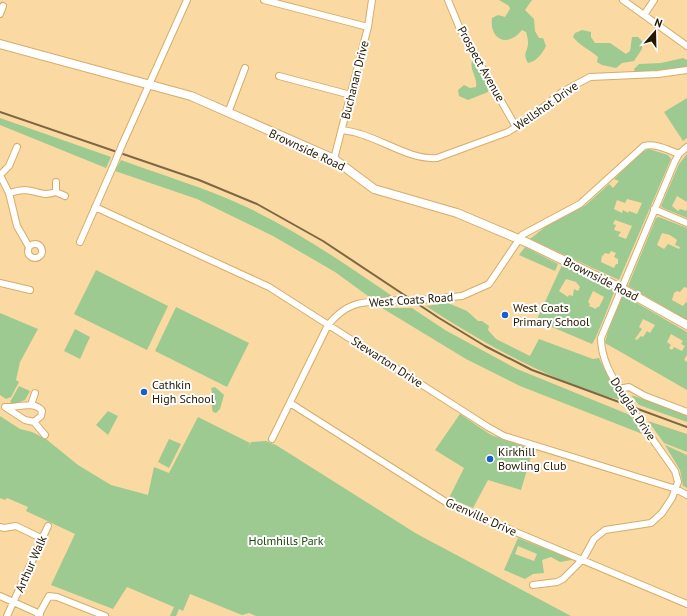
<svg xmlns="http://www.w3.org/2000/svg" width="687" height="616" font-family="'PT Sans',sans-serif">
	<rect width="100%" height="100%" fill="#fbd9a3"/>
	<path fill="#9dca91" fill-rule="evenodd" d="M499 0H532L525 10 534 19 535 31 539 38H543L546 46C542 54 537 61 528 63 522 54 528 51 528 43 528 39 527 35 526 32L522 30C508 48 489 40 492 18L498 15 505 17 510 9 509 6Z
		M582 30 591 32V37L595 43H610L626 54 630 51 632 37H638L642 41V49L634 61 622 63 616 68 602 65 597 62 598 57C590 50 579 45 573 37L575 33Z
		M683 58 687 60V68L635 72 634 69 639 64 661 63Z
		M472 61C480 64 489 83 488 92L468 100 459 96 458 90 464 85 470 88 476 87C478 78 469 69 472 61Z
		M687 98V138L683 141 664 112Z
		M0 118 111 157 106 168 0 125Z
		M649 149 668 155 671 159 619 280 530 239 545 227 586 205 609 184 613 188 619 181 614 179 642 152ZM627 199 642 203 637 214 629 211 628 213 623 210 622 213 614 209 617 200 625 203ZM615 220 632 226 626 239 618 236 621 232 614 230 616 225 613 224ZM611 251 616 253 614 257 618 259V264H616L614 268 601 262 602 255 603 256 605 253 609 254Z
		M687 154V202L677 196 672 206 678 211 680 209 686 211 687 209V218L663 208 661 206 679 164Z
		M121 160C161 175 203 187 242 205 297 230 345 264 395 298L368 296 335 272 273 236 197 199 115 171Z
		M659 217 687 228V288L684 287 680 292 677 291 674 293 672 300 683 306 686 302 687 303V320L628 286 656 218ZM662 233 670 235 677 240 675 245 680 247 679 249 668 244 664 249 657 245Z
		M525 247 558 264 555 271 519 255Z
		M562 265 615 290C611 300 596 340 592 344L538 321V317ZM566 279 576 282 580 287 578 291 574 289 573 296 569 295 568 297 559 291ZM593 291 604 297 599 307H597L596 309 589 306 590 304 588 302Z
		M96 270 168 306 147 350 74 314Z
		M623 295 687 332V355L684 360 687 362V390L605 343 608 331ZM643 319 655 325 650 333 647 331 643 337 641 336 637 340 635 339 642 329 639 327ZM671 334 683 341 681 344 685 346 682 351 674 347 672 350 669 348 671 345 667 342Z
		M448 303 467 311 478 321H482L489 326 488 330 496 339 530 356 539 339 593 359 599 358 620 400C554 383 482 343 426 306Z
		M176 307 249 343 227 387 155 351Z
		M382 308H412L445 330 517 369 630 415 645 435 520 386 466 359Z
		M0 313 38 329 20 362 16 380 19 382 11 397 6 399 0 395Z
		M75 329 90 337 80 359 64 351Z
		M19 386 30 391 25 400 14 404 10 402Z
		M215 387 224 395 220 409 216 413 213 412C210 405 214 396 211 388Z
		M631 395 687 414V422L639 405Z
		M108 411 118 416 108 435 96 425Z
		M460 414 491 435 533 450 521 490 488 480 473 508 449 498 464 468 435 450Z
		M0 416 20 429 32 432 46 439 78 465 111 485 148 495 154 467 169 473 198 417 250 443 248 448 251 442 266 441 276 445 417 534 571 616H256L249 613 242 615 190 594 183 611 179 609 176 616H170L174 607 127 587 113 609 51 585 75 534 26 511 28 507 7 498 5 500 0 498Z
		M648 421 687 434V452L664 443Z
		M169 439 181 444 169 468 158 462Z
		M665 445 687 455V488L683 486 680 470Z
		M518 538 571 559 572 560 560 562 551 557 542 560 544 573 533 574 525 579 504 570ZM518 546 537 554 534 561 515 554Z"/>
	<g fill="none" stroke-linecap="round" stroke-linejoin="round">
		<defs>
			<path id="minor" d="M264 0 368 27
				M448 0 460 29 516 127
				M623 0 687 46
				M0 14 3 6
				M644 15 654 0
				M279 76 351 95
				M228 113 245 68
				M342 130C348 131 355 132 360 134 385 141 411 160 437 158L508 132 530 118 562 92 590 77 658 74 687 70
				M122 145 187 0
				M334 159 368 27 372 0
				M0 175 9 193 17 226 29 247
				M0 175 9 166 17 147
				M56 182V192L65 196
				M9 193C14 192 20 190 25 190 38 191 42 197 56 192
				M95 207 269 287 488 427 504 436 676 489 687 495
				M654 209 687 223
				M80 242 112 169
				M28 251a7 7 0 1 1 14 0a7 7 0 1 1-14 0Z
				M0 283 30 290
				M421 300 462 296 489 284 522 235 580 204 644 146C656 143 668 150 679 154
				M619 389 629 387 645 396 687 412
				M626 400C614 380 601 361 601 338L675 161 679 154 687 147
				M290 403 449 504 687 604
				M31 405 35 393
				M34 422 41 416 42 411C35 400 16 408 5 407L25 420 34 422 45 435
				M272 439 328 325C350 298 366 303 398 300
				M0 527 4 528 16 526 43 539
				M533 585 557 582 563 579 583 559 594 539 605 530 651 523 662 513 672 498 678 482 675 471 639 420
				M0 596 40 614
				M7 616 48 526
				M38 616 49 596 57 597 105 616"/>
			<path id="tertiary" d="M0 44 191 96 334 159 374 189 457 213 528 243 621 288 687 325"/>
		</defs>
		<use href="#minor" stroke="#d5ad68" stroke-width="8"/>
		<use href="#tertiary" stroke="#d5ad68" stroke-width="10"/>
		<use href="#minor" stroke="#fff" stroke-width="6"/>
		<use href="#tertiary" stroke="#fff" stroke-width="8"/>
		<path stroke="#7d6642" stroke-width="2" d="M0 112 199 180 257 204 323 241 439 318 485 346 532 370 687 427"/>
		<defs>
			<path id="minor-bridge" d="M112 169 122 145
				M398 300H421
				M626 400 639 420"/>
		</defs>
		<use href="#minor-bridge" stroke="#d5ad68" stroke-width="8" stroke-linecap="butt"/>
		<use href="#minor-bridge" stroke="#fff" stroke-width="6"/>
	</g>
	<g fill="#175fca" stroke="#fff" stroke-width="1.5">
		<circle cx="505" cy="315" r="4"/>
		<circle cx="144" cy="392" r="4"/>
		<circle cx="490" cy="459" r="4"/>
	</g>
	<g text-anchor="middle" stroke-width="4" stroke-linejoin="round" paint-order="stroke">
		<g font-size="12" fill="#261700" stroke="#fff">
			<text transform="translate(481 64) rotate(61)" y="4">Prospect Avenue</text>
			<text transform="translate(355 80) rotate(-76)" y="4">Buchanan Drive</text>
			<text transform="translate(546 106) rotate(-35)" y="4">Wellshot Drive</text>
			<text transform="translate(307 150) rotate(25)" y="4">Brownside Road</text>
			<text transform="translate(601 279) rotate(27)" y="4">Brownside Road</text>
			<text transform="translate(411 300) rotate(-4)" y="4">West Coats Road</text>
			<text transform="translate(387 362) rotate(33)" y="4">Stewarton Drive</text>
			<text transform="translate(633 409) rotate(57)" y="4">Douglas Drive</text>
			<text transform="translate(481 517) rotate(24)" y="4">Grenville Drive</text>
			<text transform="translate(31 564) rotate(-66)" y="4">Arthur Walk</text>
		</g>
		<g font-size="12" fill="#261700" stroke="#fff" text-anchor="start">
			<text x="513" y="312">West Coats<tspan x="513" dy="14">Primary School</tspan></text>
			<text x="152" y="389">Cathkin<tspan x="152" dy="14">High School</tspan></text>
			<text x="498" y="456">Kirkhill<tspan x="498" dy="14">Bowling Club</tspan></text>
		</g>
		<g font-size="12" fill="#194b06" stroke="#fff">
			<text x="286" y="545">Holmhills Park</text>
		</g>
	</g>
	<g transform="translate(655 32) rotate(20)" stroke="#ffffff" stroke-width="3" paint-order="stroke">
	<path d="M0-3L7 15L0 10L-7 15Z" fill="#261700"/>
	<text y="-6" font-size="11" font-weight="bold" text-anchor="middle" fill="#261700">N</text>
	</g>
</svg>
